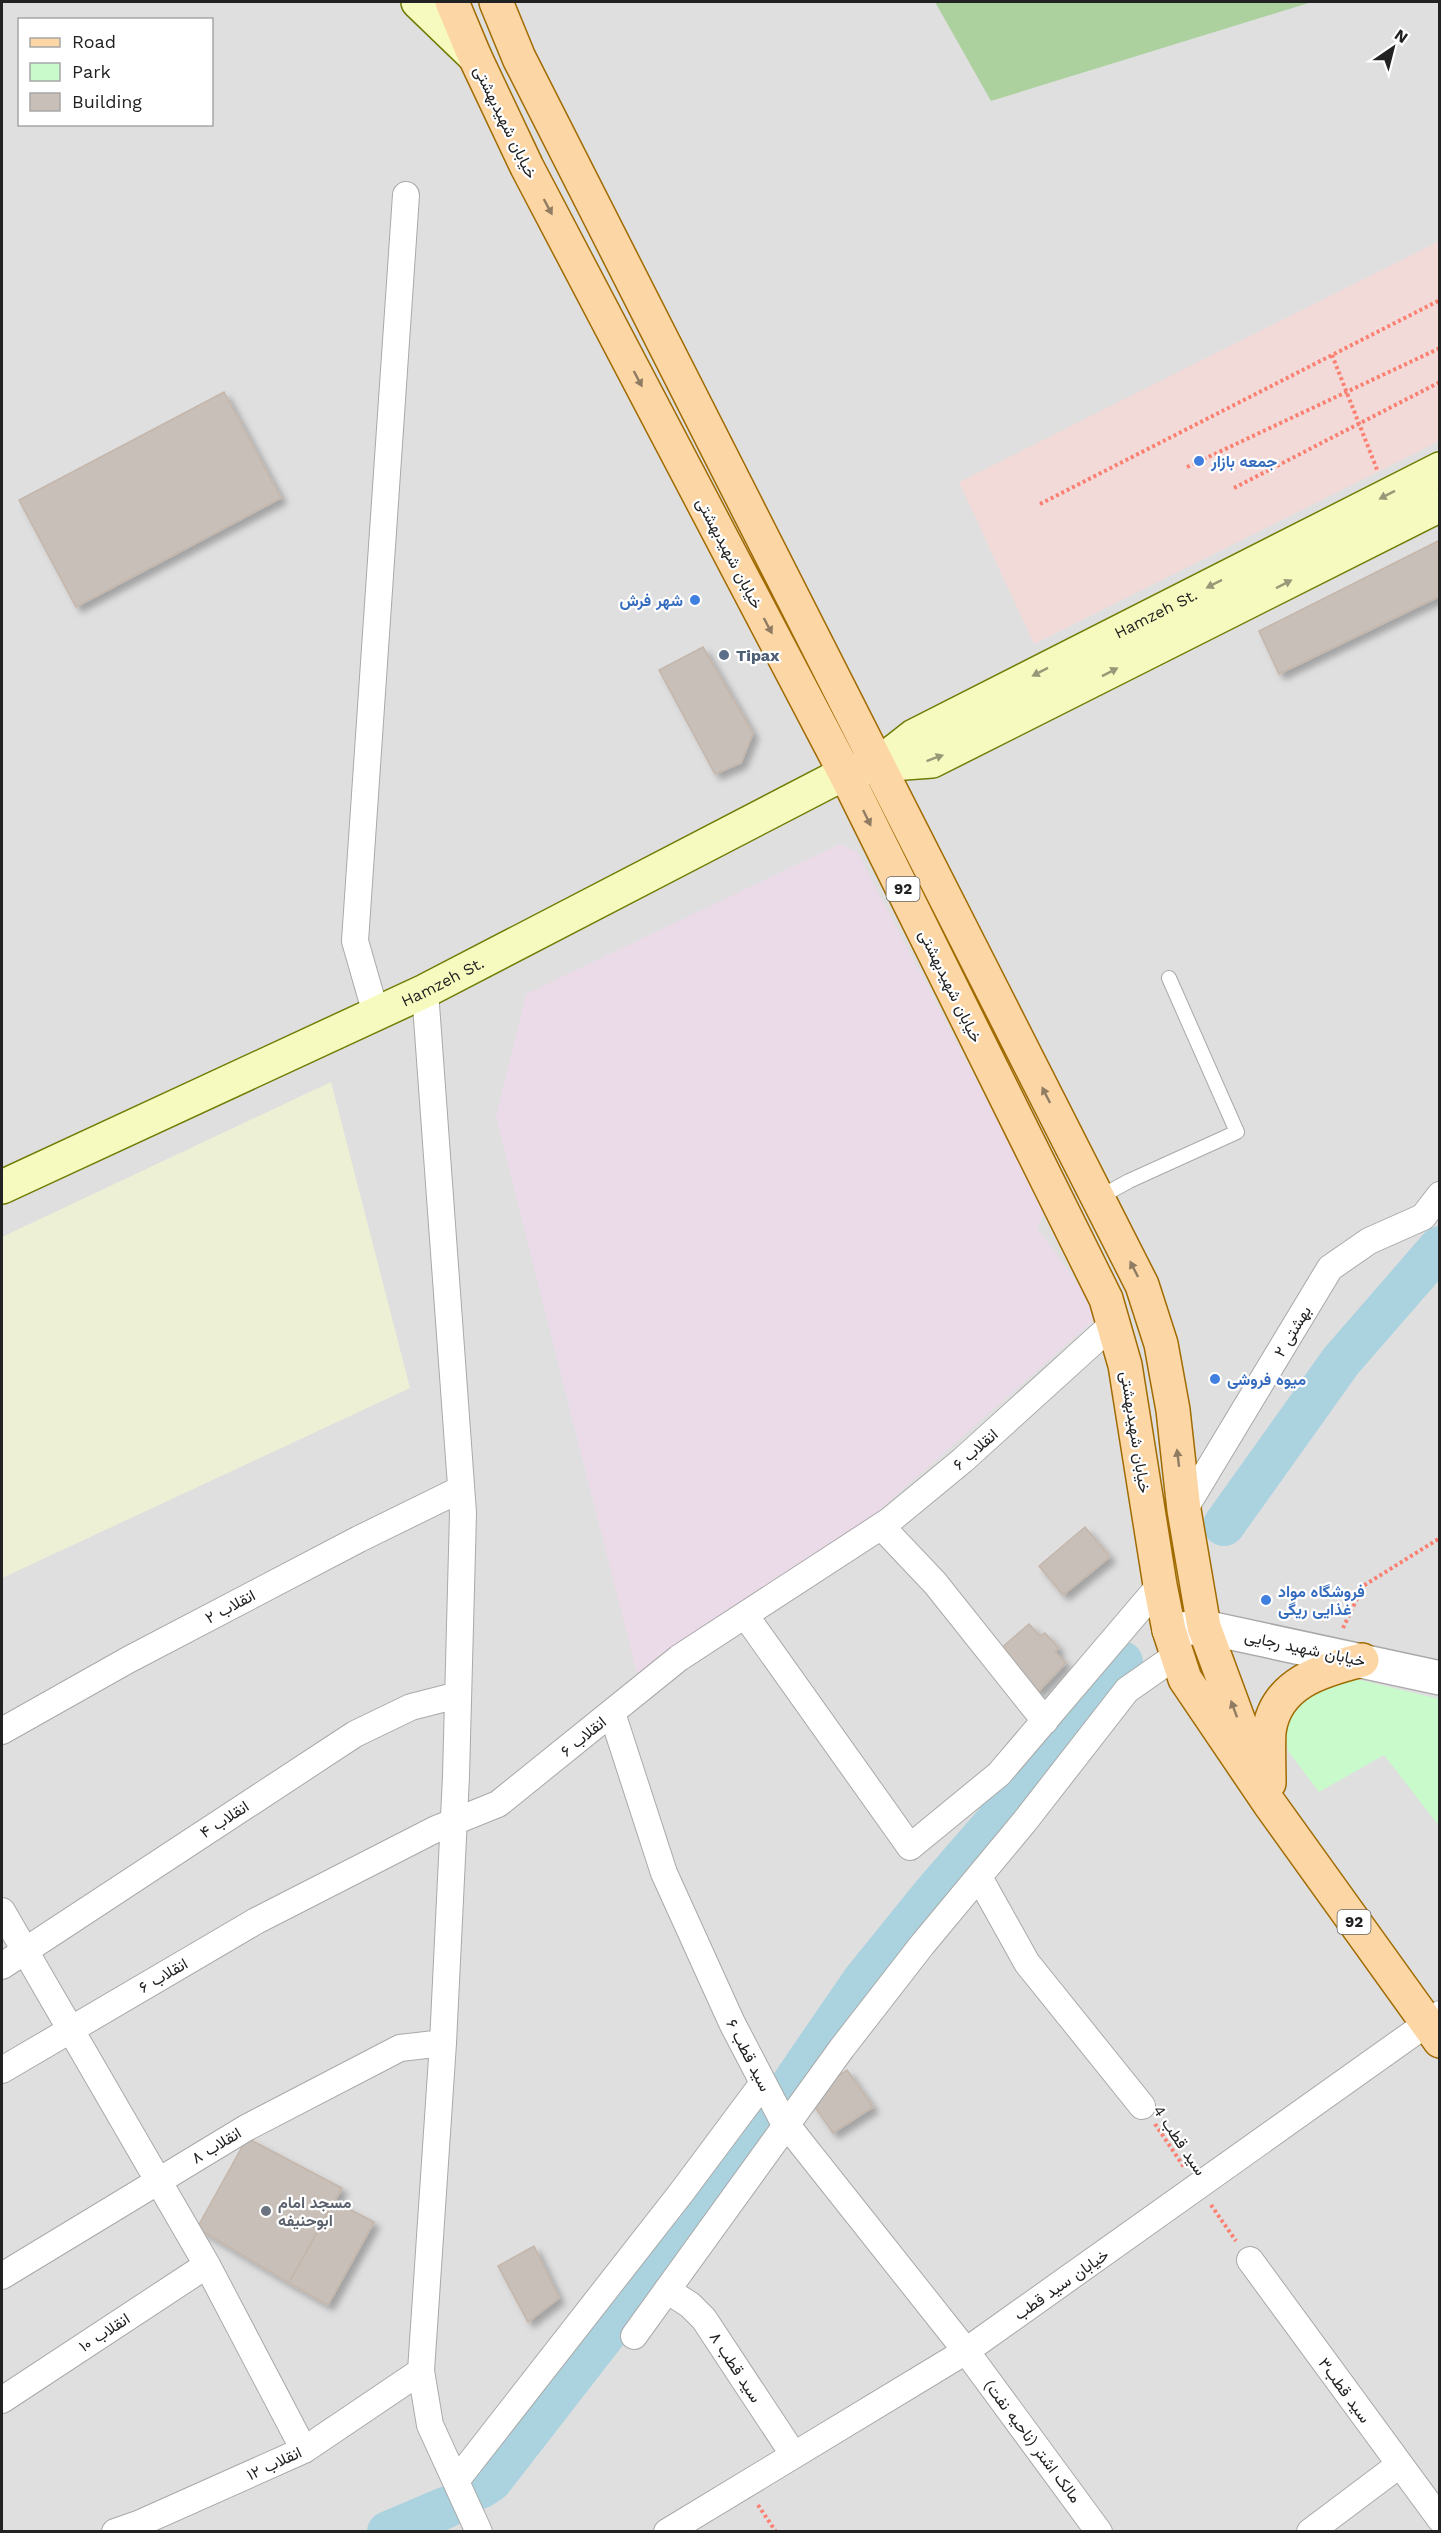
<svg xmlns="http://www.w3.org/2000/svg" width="1441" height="2533" font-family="'Work Sans',Vazirmatn,sans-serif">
	<defs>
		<filter id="shadow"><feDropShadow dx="5.5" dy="5.5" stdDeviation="3" flood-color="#0004"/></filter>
	</defs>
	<rect width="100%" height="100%" fill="#f2efe9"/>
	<path fill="#e0dfdf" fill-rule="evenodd" d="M2 2H1439V2531H2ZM20 20H212V124H20Z"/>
	<path fill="#f2dad9" d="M1439 241V441L1034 644 959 482Z"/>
	<path fill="#ebdbe8" d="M840 844 857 852 1045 1211 1037 1228 1086 1295 1094 1320 867 1521 638 1678 496 1117 526 994Z"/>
	<path fill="#eef0d5" d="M331 1082 410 1388 2 1578V1237Z"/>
	<path fill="#add19e" d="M935 2H1312L991 101Z"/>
	<path fill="#c8facc" d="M1352 1678 1439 1699V1826L1384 1755 1319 1792 1288 1751 1285 1730 1293 1712 1307 1693Z"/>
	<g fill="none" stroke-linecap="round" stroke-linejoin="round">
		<path stroke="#aad3df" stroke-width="42" d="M1224 1525 1341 1361 1440 1247
			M788 2090 862 1982 933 1894 1032 1780 1122 1662
			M480 2488 491 2481 737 2164 764 2124
			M388 2532 447 2507"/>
	</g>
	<path fill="#c7bfb8" stroke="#c4b6ab" stroke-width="1.5" filter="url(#shadow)" d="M224 392 281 498 76 607 19 500Z
		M1440 540V596L1279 674 1259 631Z
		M703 647 753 733 741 763 715 774 659 670Z
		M1085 1527 1110 1557 1063 1595 1039 1566Z
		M1029 1624 1040 1636 1045 1633 1059 1648 1055 1652 1066 1663 1037 1693 1000 1649Z
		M847 2070 873 2107 833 2133 808 2097Z
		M247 2138 342 2188 289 2283 197 2228Z
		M334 2201 374 2222 328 2305 289 2283Z
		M534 2246 559 2298 528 2322 498 2266Z"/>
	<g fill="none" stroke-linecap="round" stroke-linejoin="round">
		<defs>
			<path id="service" d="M1098 1198 1129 1181 1237 1132 1169 978"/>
			<path id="minor" d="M425 991 463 1513 456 1776 443 2043 421 2371 430 2425 479 2532
				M376 1014 355 941 406 195
				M1184 1510 1330 1268 1369 1241 1423 1217 1440 1195
				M881 1526 935 1583 1045 1721
				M745 1615 910 1847 999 1774 1160 1585
				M612 1713 664 1873 732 2023 782 2119 966 2351 1099 2532
				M2 1731 128 1660 359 1539 461 1489
				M979 1877 1027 1963 1142 2106
				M2 1911 207 2265 304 2450
				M2 1966 355 1734 411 1707 458 1695
				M2 2070 256 1921 436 1829 498 1804 679 1658 889 1521 963 1460 1113 1324
				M1250 2260 1440 2519
				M2 2276 246 2128 400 2048 443 2043
				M667 2290 690 2305 704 2319 793 2454
				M634 2336 842 2048 922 1945 1025 1821 1127 1690 1177 1655
				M2 2400 207 2265
				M456 2481 681 2193 763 2083
				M115 2532 138 2524 304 2450 421 2371
				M667 2532 966 2351 1440 2014
				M1310 2532 1399 2465"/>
			<path id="tertiary" d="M1169 1630 1204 1627 1440 1678"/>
			<g id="secondary">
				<path d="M418 2 475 57"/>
				<path id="s1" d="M877 765 914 736 1440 469"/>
				<path id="s2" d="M2 1187 425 991 845 773 877 765 932 761 1440 505"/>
			</g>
			<path id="primary" d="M452 2 475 57 527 167 845 773 1106 1299 1125 1365 1160 1585 1169 1630 1185 1679 1269 1803 1440 2041
				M496 2 519 58 1142 1285 1161 1344 1173 1410 1184 1510 1204 1627 1251 1754
				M1269 1783C1269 1766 1268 1748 1269 1732 1275 1683 1322 1670 1362 1660"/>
		</defs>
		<use href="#service" stroke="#a9a9a9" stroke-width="16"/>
		<use href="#minor" stroke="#a9a9a9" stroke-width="28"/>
		<use href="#tertiary" stroke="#a9a9a9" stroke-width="36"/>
		<use href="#secondary" stroke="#707d05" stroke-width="36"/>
		<use href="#primary" stroke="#a06b00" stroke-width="36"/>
		<path stroke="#fa8072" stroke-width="4" stroke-dasharray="3 3" stroke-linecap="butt" d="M1332 355 1378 472
			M1187 467 1440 348
			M1234 488 1440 382
			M1040 504 1440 300
			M1343 1628 1363 1586 1440 1538
			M1155 2124 1184 2167
			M1211 2205 1236 2241
			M758 2505 776 2532"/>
		<use href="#service" stroke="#fff" stroke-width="14"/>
		<use href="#minor" stroke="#fff" stroke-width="26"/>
		<use href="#tertiary" stroke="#fff" stroke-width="33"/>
		<use href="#secondary" stroke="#f7fabf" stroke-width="33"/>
		<use href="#primary" stroke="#fcd6a4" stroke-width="33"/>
	</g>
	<defs><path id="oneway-solid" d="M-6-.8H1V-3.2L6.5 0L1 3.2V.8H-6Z" transform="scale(1.5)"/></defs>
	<g fill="#8f7c63">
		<use href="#oneway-solid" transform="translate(548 207) rotate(62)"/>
		<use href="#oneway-solid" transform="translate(638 379) rotate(62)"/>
		<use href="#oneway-solid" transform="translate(768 626) rotate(62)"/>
		<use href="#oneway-solid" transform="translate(867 818) rotate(64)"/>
		<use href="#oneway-solid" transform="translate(1046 1095) rotate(-117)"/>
		<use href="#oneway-solid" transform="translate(1134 1269) rotate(-117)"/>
		<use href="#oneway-solid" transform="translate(1178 1458) rotate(-97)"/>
		<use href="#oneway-solid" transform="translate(1234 1709) rotate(-110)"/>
	</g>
	<g fill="#979978">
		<use href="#oneway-solid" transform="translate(1387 495) rotate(153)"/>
		<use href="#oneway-solid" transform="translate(1214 584) rotate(153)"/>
		<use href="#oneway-solid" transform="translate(1284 584) rotate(-27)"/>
		<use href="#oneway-solid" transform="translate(1040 672) rotate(153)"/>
		<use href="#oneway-solid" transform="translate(1110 672) rotate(-27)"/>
		<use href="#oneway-solid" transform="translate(935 758) rotate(-20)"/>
	</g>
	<g fill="#3f7fe0" stroke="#fff" stroke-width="2">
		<circle cx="1199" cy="461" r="6"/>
		<circle cx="695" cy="600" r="6"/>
		<circle cx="1215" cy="1379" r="6"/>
		<circle cx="1266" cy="1600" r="6"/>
	</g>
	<circle fill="#5c6f8a" stroke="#fff" stroke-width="2" cx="724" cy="655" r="6"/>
	<circle fill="#6b7280" stroke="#fff" stroke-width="2" cx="266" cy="2211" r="6"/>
	<g text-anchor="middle" stroke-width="4.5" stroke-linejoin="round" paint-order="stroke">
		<g fill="#fff" stroke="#646464" stroke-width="1.5">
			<rect x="886.5" y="877" width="33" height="24" rx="4.5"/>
			<rect x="1337.5" y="1910" width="33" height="24" rx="4.5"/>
		</g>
		<g font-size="15" font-weight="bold" fill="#222">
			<text x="903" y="894">92</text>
			<text x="1354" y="1927">92</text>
		</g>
		<g font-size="16" fill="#222" stroke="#fff">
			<text transform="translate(506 122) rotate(64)" y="6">خیابان شهیدبهشتی</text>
			<text transform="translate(730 553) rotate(62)" y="6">خیابان شهیدبهشتی</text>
			<text dy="6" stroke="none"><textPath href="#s1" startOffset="318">Hamzeh St.</textPath></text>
			<text dy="6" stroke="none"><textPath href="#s2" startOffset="486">Hamzeh St.</textPath></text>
			<text transform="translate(951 986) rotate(64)" y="6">خیابان شهیدبهشتی</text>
			<text transform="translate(1292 1331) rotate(-59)" y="6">بهشتی ۲</text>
			<text transform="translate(1136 1432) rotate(81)" y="6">خیابان شهیدبهشتی</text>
			<text transform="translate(975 1449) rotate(-41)" y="6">انقلاب ۶</text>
			<text transform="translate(230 1606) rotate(-28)" y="6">انقلاب ۲</text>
			<text transform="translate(1305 1648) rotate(12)" y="6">خیابان شهید رجایی</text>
			<text transform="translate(583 1736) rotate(-39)" y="6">انقلاب ۶</text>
			<text transform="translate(224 1819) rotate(-33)" y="6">انقلاب ۴</text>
			<text transform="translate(163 1975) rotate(-30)" y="6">انقلاب ۶</text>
			<text transform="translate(749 2055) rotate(63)" y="6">سید قطب ۶</text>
			<text transform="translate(1180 2140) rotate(56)" y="6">سید قطب 4</text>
			<text transform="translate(216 2145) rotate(-31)" y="6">انقلاب ۸</text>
			<text transform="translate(1061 2284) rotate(-35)" y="6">خیابان سید قطب</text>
			<text transform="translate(104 2332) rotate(-33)" y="6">انقلاب ۱۰</text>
			<text transform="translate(736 2367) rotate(57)" y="6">سید قطب ۸</text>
			<text transform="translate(1345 2390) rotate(54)" y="6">سید قطب۳</text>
			<text transform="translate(1033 2441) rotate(53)" y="6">مالک اشتر (ناحیه نفت)</text>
			<text transform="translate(274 2463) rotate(-25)" y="6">انقلاب ۱۲</text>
		</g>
		<g font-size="16" font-weight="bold" fill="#366cbe" stroke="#fff" text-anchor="start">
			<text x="1211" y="467">جمعه بازار</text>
			<text x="683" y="606" text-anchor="end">شهر فرش</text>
			<text x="1227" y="1385">میوه فروشی</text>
			<text x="1278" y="1597">فروشگاه مواد<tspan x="1278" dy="18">غذایی ریگی</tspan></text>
		</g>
		<g font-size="16" font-weight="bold" fill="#4e5e75" stroke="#fff" text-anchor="start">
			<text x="736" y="661">Tipax</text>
		</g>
		<g font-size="16" font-weight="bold" fill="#5b616d" stroke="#fff" text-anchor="start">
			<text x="278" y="2208">مسجد امام<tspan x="278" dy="18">ابوحنیفه</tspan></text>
		</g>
	</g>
	<rect width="1441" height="2533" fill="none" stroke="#222222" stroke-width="6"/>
	<rect x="18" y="18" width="195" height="108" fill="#ffffff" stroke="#a7a7a7" stroke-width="1.5"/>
	<rect x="30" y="38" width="30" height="9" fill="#fcd6a4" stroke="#a7a7a7" stroke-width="1.5"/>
	<text x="72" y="48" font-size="18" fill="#222222">Road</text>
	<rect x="30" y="63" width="30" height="18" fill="#c8facc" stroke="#a7a7a7" stroke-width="1.5"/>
	<text x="72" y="78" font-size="18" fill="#222222">Park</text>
	<rect x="30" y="93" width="30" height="18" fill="#c7bfb8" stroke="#a7a7a7" stroke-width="1.5"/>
	<text x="72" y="108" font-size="18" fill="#222222">Building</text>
	<g transform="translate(1393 48) rotate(35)" stroke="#ffffff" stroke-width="4.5" paint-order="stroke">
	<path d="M0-4.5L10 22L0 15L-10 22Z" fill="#222222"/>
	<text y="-9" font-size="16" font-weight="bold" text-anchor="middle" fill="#222222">N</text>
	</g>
</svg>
